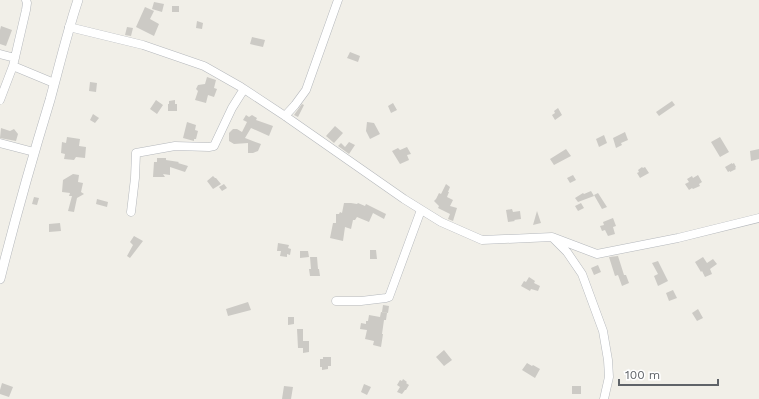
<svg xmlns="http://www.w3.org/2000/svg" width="759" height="399" font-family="'Work Sans',sans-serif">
	<rect width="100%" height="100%" fill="#f1efe8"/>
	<path fill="#cccac5" d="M154 2 164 4 162 12 152 9Z
		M172 6H179V12H172Z
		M145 7 154 11 150 19 159 24 154 36 136 27Z
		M197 21 203 23 202 29 196 28Z
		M1 26 12 30 6 46 0 44V30Z
		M127 27 133 28 131 36 125 35Z
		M252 37 265 40 263 47 250 44Z
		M350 52 360 56 358 62 347 58Z
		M207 77 216 80 214 88 217 89 214 97 208 95 206 103 195 100 198 91 196 89 198 85 205 84Z
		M90 82 97 83 96 92 89 91Z
		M156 100 163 105 157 114 150 109Z
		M175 100V104H177V111H168V104H169V101Z
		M672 101 675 105 659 116 656 112Z
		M393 103 397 110 391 113 388 106Z
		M302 104 304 105 298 117 294 115Z
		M558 108 562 115 555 120 552 115 555 113 554 111Z
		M93 114 99 118 95 123 90 120Z
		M246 115 249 117 252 115 257 118 256 120 273 126 269 136 251 128 245 138 261 144 258 151 253 153H248V143L234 144 229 141V133L233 129H237L242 132 247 122 243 120Z
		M187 122 196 125 195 130 198 131 196 139H194V141L183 138Z
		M367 122 374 123 380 134 370 139 366 131Z
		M335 126 343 133 334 143 326 136Z
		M1 128 10 131 14 129 18 134 16 141 0 138Z
		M625 132 628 140 621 143 622 145 616 148 613 138Z
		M604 135 607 143 599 147 596 139Z
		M67 137 80 139 79 146 86 147 85 158 76 157 74 160 64 159 65 154 61 153 62 142 66 143Z
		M720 137 729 152 720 157 711 142Z
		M349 142 355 145 349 154 338 146 341 143 345 147Z
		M407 147 411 154 407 155 409 160 400 164 392 151 398 148 400 150Z
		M566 149 571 156 554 165 550 159Z
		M759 149V159L751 161 750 151Z
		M157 158H166V160L179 162 178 163 188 166 185 172 170 167V175L163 174 165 177H153L154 162H157Z
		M732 163V164L734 163 736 167 735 168 736 169 730 172V171L728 172 725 167Z
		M642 167 643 168 645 167 649 173 640 178 637 173 639 172 638 170Z
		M73 174 79 175 78 182 83 183 81 192 84 194 77 198 74 212 68 211 72 196H69L70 193 62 192 63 180Z
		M573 175 576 180 570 183 567 178Z
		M698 175 702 182 699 184 700 186 693 189 692 188 689 190 685 184 689 182 687 179 692 176 693 178Z
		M213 176 215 178H216L221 184 213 189 207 181Z
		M224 184 227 188 222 191 219 187Z
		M446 184 450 187 448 192H449L447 197 453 200 450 206 457 208 453 221 448 219 450 214 438 208 439 206 434 201 436 199 439 193 441 194Z
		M591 191 594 196 578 202 575 198 583 193 584 194Z
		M598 193 607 207 602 209 594 195Z
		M34 197 39 198 37 205 32 204Z
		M97 199 108 202 107 207 96 204Z
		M344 203H351L357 204 358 203 365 206 366 204 386 214 384 219 373 213 369 222 357 217 355 220H353L351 229 345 227 343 241 330 238 333 223H336V214H339L340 212 342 213Z
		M581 203 584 208 578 211 575 206Z
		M512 209 513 212 520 211 521 219 514 220 515 221 508 222 506 210Z
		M537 211 541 223 533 225Z
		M613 218 616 226 613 227 615 234 608 236 605 230 602 231 600 226 604 225 603 222Z
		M60 223 61 231 49 232V224Z
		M134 236 143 241 130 258 127 256 133 245 130 242Z
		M278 243 289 245 288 248 291 249 290 255 287 254V257L280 256 281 251H277Z
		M370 250H376L377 259H370Z
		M300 251H308L309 257 300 258Z
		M618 256 624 275H626L629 283 622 286 618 275 615 276 609 257Z
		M310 257H317L318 269H319L320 276H310L309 269H311Z
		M703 257 707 263 713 259 717 264 710 269 712 274 705 277 702 271 701 272 695 262Z
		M658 261 668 281 658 286 654 276 658 274 652 263Z
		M598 265 601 272 594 275 591 268Z
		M529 277 535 281 534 283 540 286 538 291 531 289 530 291 521 286 524 281 526 282Z
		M673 290 677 298 669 301 666 293Z
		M248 302 251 310 228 316 226 309Z
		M383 305 389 306 388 313 382 312Z
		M698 309 703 318 697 321 692 313Z
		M381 312 387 313 386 320H384L382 334H383L381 347 373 345 374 341 365 339 367 330 360 329 361 323 366 324V321H368L369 315 380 317Z
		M288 317H294V324L288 325Z
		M297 329H303V341H309V352L303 353V348H298Z
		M444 350 452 360 444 366 436 357Z
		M323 357H331V366H328V369L322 370V367H320V359H323Z
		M527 363 532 366 533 365 540 369 535 378 522 370Z
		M403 379 407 382 406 383 409 385 406 390H405L402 394 397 392 400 387 397 385 400 380 402 381Z
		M2 383 13 387 9 397 0 394V390Z
		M364 384 371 387 367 395 361 392Z
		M284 386 293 387 291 399H282Z
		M572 386H581V394H572Z"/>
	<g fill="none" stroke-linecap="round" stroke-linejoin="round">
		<defs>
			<path id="minor" d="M69 27 143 45 204 66 241 87 285 116 404 199 441 222 482 240 552 237 597 254 678 238 759 218
				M0 54 15 58
				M13 66 54 83
				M0 100 13 66 26 10 27 3 26 0
				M285 116 295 105 306 90 338 0
				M0 143 34 152
				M131 212 135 178 136 153 175 146 209 147 214 146 232 108 244 89
				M554 239 567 252 582 274 603 331 608 360 609 377 604 399
				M336 301H361L386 298 389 297 421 210"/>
			<path id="tertiary" d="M0 279C15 219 32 159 50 100 59 67 67 33 78 0"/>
		</defs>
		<use href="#minor" stroke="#b5b8bc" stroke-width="9"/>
		<use href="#tertiary" stroke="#b5b8bc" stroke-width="10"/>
		<use href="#minor" stroke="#fff" stroke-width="8"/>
		<use href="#tertiary" stroke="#fff" stroke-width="9"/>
	</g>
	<path d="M619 379v6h99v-6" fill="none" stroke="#5f6368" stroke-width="2"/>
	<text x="625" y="379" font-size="12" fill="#5f6368" stroke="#ffffff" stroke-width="3" paint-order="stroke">100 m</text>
</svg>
